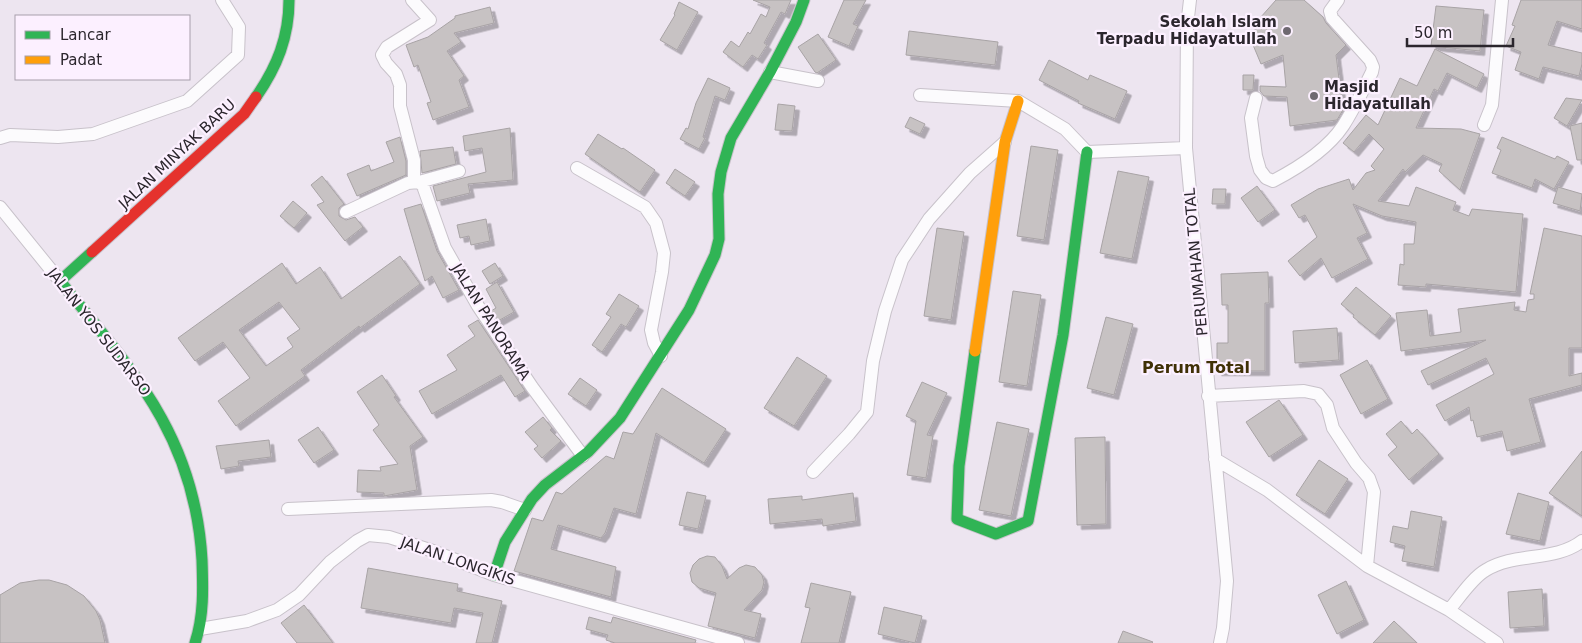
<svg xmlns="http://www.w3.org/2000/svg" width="1582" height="643" font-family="'DejaVu Sans',sans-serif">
	<defs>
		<filter id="shadow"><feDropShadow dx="4.5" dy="4.5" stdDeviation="0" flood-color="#0004"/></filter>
	</defs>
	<rect width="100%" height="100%" fill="#ede5f0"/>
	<path fill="#c7c2c3" stroke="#a8a3a5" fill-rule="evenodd" filter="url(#shadow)" d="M753 0H791L785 14 781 12 764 43 767 45 758 59 752 55 743 67 723 52 731 41 739 47 748 32 750 34 761 14 766 17 770 7Z
		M844 0H866L853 24 858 26 849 46 828 37Z
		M1276 0H1304L1323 17 1326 23 1346 45 1336 55 1343 110 1337 120 1290 126 1287 97 1264 96 1260 91V86L1286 87 1283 55 1261 64 1248 33 1267 24 1260 18Z
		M1521 0H1582V29L1557 21 1548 45 1582 53V64L1579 76 1543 67 1539 79 1515 70 1521 52 1506 46 1515 26 1512 25Z
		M679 2 698 12 677 50 660 40 675 15 674 14Z
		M1436 6 1484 10 1480 51 1431 46Z
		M490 7 494 23 454 33 461 42 447 51 464 76 459 80 469 107 433 120 427 103 431 102 418 65 414 67 406 45 428 37 455 18V16Z
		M909 31 998 42 995 65 906 55Z
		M818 34 836 60 817 73 815 72 798 47Z
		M1435 49 1484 74 1477 88 1447 73 1438 91 1434 89 1416 128 1461 129 1480 134 1460 190 1439 171 1442 164 1423 155 1405 172 1403 169 1378 201 1409 206 1416 187 1456 202 1453 210 1469 216 1472 209 1523 214 1516 292 1426 284V287L1398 285 1400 264 1404 265V244H1414L1416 222 1382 216 1353 204 1367 233 1357 238 1368 259 1332 278 1321 258 1300 276 1288 261 1317 237 1305 215 1299 218 1291 205 1318 189 1349 179 1353 190 1366 173 1375 170 1371 166 1384 149 1369 134 1354 152 1343 143 1366 115 1378 125 1400 78 1417 86Z
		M1049 60 1088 80 1090 75 1127 91 1115 119 1078 103 1079 101 1039 80Z
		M1243 75H1254L1253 90H1243Z
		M708 78 730 88 725 100 715 96 703 137 705 138 699 149 680 139 686 128 688 129 696 103Z
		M1566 98 1582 100 1567 126 1554 118Z
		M778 104 795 106 792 131 775 130Z
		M910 117 925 124 920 134 905 127Z
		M1582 123V160H1577L1570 126Z
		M510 128 513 180 468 184 470 193 437 201 433 186 486 172 482 148 465 151 463 136Z
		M598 134 622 149 623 148 655 170 640 192 585 154Z
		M400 137 406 161V175L357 196 347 174 369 165 371 171 394 162 386 142Z
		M1502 137 1555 159 1557 156 1569 162 1554 189 1535 179 1532 188 1492 173 1501 150 1497 148Z
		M1031 146 1058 150 1044 240 1017 236Z
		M453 147 456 164 422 173 420 151Z
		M675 169 695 182 685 196 666 183Z
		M1118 171 1149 177 1132 259 1100 253Z
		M322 176 344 204 339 208V216L346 220 355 217 363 227 345 241 317 205 324 202 311 185Z
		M1257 186 1275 210 1258 222 1241 198Z
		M1558 187 1582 194 1580 211 1553 203Z
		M1213 189H1226L1225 204H1212Z
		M293 201 307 213 294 228 280 216Z
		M421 204 437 251 459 290 443 298 432 276 425 281 404 209Z
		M486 219 490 241 471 245 469 236 460 238 457 225Z
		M937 228 964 232 951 320 924 316Z
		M1544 228 1582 236V348H1569V376L1582 373V385L1529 399 1541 442 1507 451 1502 431 1477 437 1473 420 1471 421 1469 407 1445 421 1436 405 1494 374 1486 358 1428 385 1421 371 1486 340 1401 351 1396 313 1427 310 1430 336 1461 332 1458 309 1515 302 1514 310 1526 312 1528 300 1534 299V294H1530Z
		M400 256 420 284 360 328 359 326 317 358 301 370 305 376 236 426 218 401 250 378 223 342 195 361 178 338 282 263 296 284 320 267 341 299ZM279 302 300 329 287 338 293 347 266 366 239 330Z
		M495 263 503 276 490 284 482 271Z
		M1268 272 1269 303H1265V371H1217V343H1228V305H1222L1221 274Z
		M497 282 514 312 498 321 491 311 496 308 486 289Z
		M1356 287 1391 316 1375 335 1353 317 1354 315 1341 304Z
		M1013 291 1041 295 1027 386 999 382Z
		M619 294 639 306 626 327 621 324 602 352 592 345 611 317 606 314Z
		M1106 317 1133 324 1114 395 1087 388Z
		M478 320 525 391 515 397 501 375 432 414 419 391 457 370 447 355 475 336 468 326Z
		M1337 328 1339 360 1295 363 1293 331Z
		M797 357 827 376 794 426 764 408Z
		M1367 360 1388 399 1361 414 1340 375Z
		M382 375 396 396 394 397 423 437 410 446 417 490 384 496V493L357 492 358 470 381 471 380 467 398 464 373 430 379 425 357 392Z
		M580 378 597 390 586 406 568 394Z
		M922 382 947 393 927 435 933 436 926 478 907 475 916 421 906 416Z
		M662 388 726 429 704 463 656 433 636 514 614 508 605 533 601 538 558 525 551 549 616 567 611 597 514 571 532 518 543 521 556 492 562 494 606 456 614 459 623 432 633 434Z
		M1279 400 1303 435 1269 457 1246 422Z
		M543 417 552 428 550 430 561 441 542 458 534 449 538 446 525 432Z
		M1401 421 1412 434 1417 429 1439 454 1409 480 1388 455 1397 447 1386 434Z
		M997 422 1029 429 1011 516 979 510Z
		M318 427 334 450 314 463 298 440Z
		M1105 437 1106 524 1077 525 1075 438Z
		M269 440 271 457 238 461 239 466 221 469 216 446Z
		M1582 451V516L1549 493Z
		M1319 460 1348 479 1325 514 1296 495Z
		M687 492 706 496 698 529 679 525Z
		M853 493 856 521 823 526 822 519 770 524 768 499 802 496V500Z
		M1518 493 1549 502 1540 541 1506 534Z
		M1411 511 1442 517 1434 567 1402 561 1405 546 1390 542 1393 526 1408 529Z
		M707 556 715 557 722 566 727 579 739 568 746 565 755 567 762 575 764 582 762 590 744 610 761 614 755 638 708 626 716 593 699 588 692 582 690 573 693 565 699 559Z
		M368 568 458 584 457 591 502 601 492 643H476L483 613 454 608 451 623 361 608Z
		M39 580H49L67 585 84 596 96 611 100 620 105 643H0V595L20 583Z
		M1346 581 1364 620 1337 634 1318 595Z
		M811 583 851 592 839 643H801L810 608 805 607Z
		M1542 589 1544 626 1510 628 1508 592Z
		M304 605 333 643H297L281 623Z
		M884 607 922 616 915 643 878 634Z
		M589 617 611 623 613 617 696 640 695 643H615L606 640 608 635 586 629Z
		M1394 621 1417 643H1373Z
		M1123 631 1153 642 1152 643H1118Z"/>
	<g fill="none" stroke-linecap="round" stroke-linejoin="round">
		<defs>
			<path id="street" d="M412 0 430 20 387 47 382 55 386 63 396 74 400 85V106L414 160V182
				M1190 0 1187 26 1186 148 1227 581 1223 628 1220 643
				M770 72 818 81
				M920 95 1018 101 1065 129 1087 152 1186 148
				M1256 98 1251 118 1256 156 1260 170 1266 178 1273 181C1298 168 1327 150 1343 126 1354 109 1363 90 1372 72L1373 67 1370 60 1332 18 1330 11 1338 0
				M1484 125 1492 105 1502 0
				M0 138 10 135 58 137 93 134 187 101 238 55 239 27 222 0
				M577 168 645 207 656 223 664 253 662 272 651 330 654 343 661 356
				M419 182 459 171
				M0 207 60 281
				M346 212 408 183 419 182 423 186 445 248 478 306 532 387 583 456
				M1208 396 1304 391 1318 394 1327 405 1333 428 1356 463 1369 478 1374 492 1367 566
				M1215 459 1267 490 1367 566 1449 610 1497 643
				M813 472 849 434 867 412 873 361 885 311 902 260 929 219 970 173 1005 142
				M288 509 491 500 502 502 525 510
				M1449 610C1459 598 1473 577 1486 570 1515 552 1555 562 1582 541
				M200 629 247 621 277 610 299 595 330 562 357 541 368 535 389 537 433 551 494 575 738 643"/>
			<path id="fast" d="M256 97C277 67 289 37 289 0
				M92 252 60 281C133 371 195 437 202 560 203 588 204 616 195 643
				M975 351 959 466 957 519 996 534 1028 521 1063 335 1087 152
				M494 575 505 542 532 499 545 485 588 452 620 418 689 310 715 255 719 239 718 194 721 172 731 138 770 72 796 22 804 0"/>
			<path id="slow" d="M975 351 1005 142 1018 101"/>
			<path id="jam" d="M92 252 244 114 256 97"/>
		</defs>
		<use href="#street" stroke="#c8c2ca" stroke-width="14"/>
		<use href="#fast" stroke="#c8c2ca" stroke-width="13"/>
		<use href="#slow" stroke="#c8c2ca" stroke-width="13"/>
		<use href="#jam" stroke="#c8c2ca" stroke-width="13"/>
		<use href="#street" stroke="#fcfbfd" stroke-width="12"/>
		<use href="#fast" stroke="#30b455" stroke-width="11"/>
		<use href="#slow" stroke="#ff9f0a" stroke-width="11"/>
		<use href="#jam" stroke="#e5322d" stroke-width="11"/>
	</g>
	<g fill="#6f6971" stroke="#fcf0ff" stroke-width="2">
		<circle cx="1287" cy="31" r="5"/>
		<circle cx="1314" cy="96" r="5"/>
	</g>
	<g text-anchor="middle" stroke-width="4.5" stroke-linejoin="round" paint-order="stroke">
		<g font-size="15" font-weight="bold" fill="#2b262d" stroke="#fcf0ff" text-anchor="end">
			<text x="1277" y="27">Sekolah Islam<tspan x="1277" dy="17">Terpadu Hidayatullah</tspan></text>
			<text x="1324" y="92" text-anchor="start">Masjid<tspan x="1324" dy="17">Hidayatullah</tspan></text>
		</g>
		<g font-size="15" fill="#2b262d" stroke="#fcf0ff">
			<text transform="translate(177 154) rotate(-43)" y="5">JALAN MINYAK BARU</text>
			<text transform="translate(1196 262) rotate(-95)" y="5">PERUMAHAN TOTAL</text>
			<text transform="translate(491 322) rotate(58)" y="5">JALAN PANORAMA</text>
			<text transform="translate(99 332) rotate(52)" y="5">JALAN YOS SUDARSO</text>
			<text transform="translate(458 561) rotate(19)" y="5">JALAN LONGIKIS</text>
		</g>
		<g font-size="16" font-weight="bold" fill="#3f3006" stroke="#fcf0ff">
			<text x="1196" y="373">Perum Total</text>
		</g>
	</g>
	<rect x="15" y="15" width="175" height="65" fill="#fcf0ff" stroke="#a89fab"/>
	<rect x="25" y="31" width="25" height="8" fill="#30b455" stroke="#a89fab"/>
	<text x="60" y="40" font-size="15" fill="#2b262d">Lancar</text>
	<rect x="25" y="56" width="25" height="8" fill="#ff9f0a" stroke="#a89fab"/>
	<text x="60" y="65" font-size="15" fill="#2b262d">Padat</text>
	<path d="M1407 38v8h106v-8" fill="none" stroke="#2b262d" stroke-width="2.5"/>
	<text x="1414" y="38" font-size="15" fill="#2b262d" stroke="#fcf0ff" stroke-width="4" paint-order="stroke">50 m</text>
</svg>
